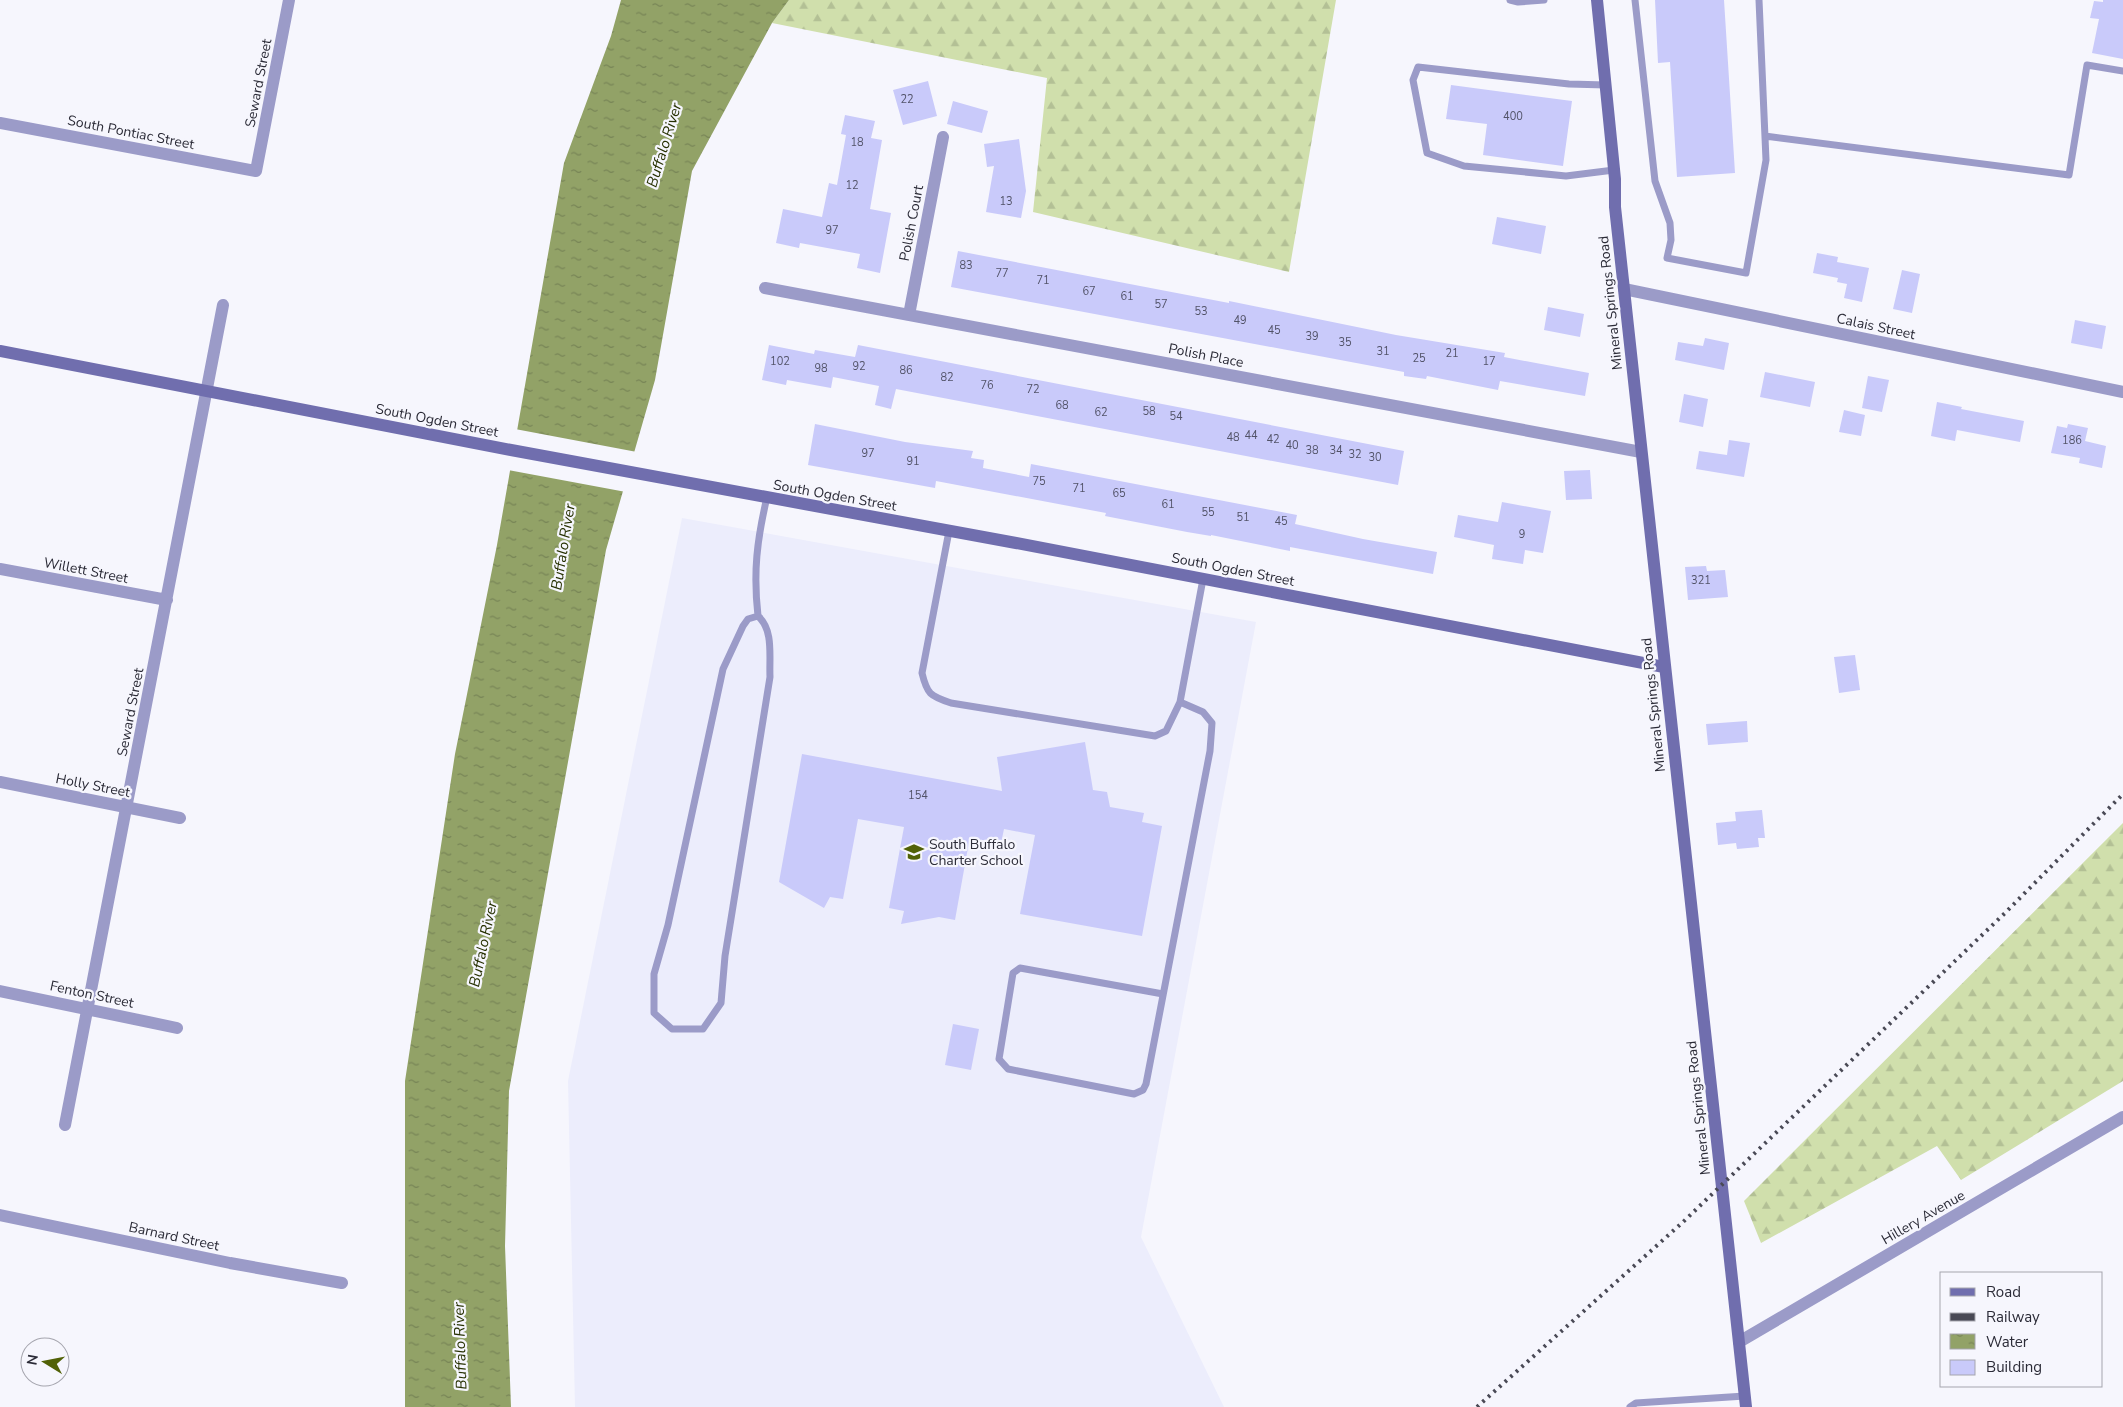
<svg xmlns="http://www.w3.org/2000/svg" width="2123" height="1407" font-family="'Nunito Sans',sans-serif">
	<defs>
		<pattern id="forest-firs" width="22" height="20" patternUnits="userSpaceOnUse" patternTransform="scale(1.25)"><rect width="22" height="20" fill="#d0dfac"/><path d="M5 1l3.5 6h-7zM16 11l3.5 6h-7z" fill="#b3c095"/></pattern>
		<pattern id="water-ripples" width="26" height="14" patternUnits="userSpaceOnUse" patternTransform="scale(1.25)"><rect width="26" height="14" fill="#92a267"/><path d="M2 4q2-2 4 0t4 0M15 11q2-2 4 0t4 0" fill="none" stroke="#778456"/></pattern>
	</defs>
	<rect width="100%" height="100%" fill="#f6f6fd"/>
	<path fill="#ecedfc" d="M682 518 1256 622 1141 1237 1224 1407H575L568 1081Z"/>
	<path fill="url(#forest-firs)" d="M789 0H1336L1289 272 1033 212 1047 78 772 23Z
		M2123 823V1081L1961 1180 1937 1146 1761 1243 1744 1201Z"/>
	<path fill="url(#water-ripples)" d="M621 0H789L772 23 692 171 655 380 606 550 509 1091 505 1246 511 1407H405V1081L455 754 497 545 564 163 611 36Z"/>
	<path fill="#f6f6fd" d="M515 429 637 452 626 492 508 470Z"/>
	<path fill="#c9cafa" d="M1655 0H1724L1735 173 1677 177 1670 62 1658 63Z
		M2103 0H2123V59L2092 53 2099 19 2090 18 2094 1 2103 2Z
		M928 81 937 116 903 125 893 90Z
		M1451 85 1572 101 1563 166 1483 155 1487 124 1446 119Z
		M953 101 988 111 982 133 947 124Z
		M845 115 875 121 871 138 882 140 870 209 891 213 880 273 857 268 860 254 800 243 799 248 776 243 783 209 822 217 829 183 837 185 846 135 841 134Z
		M1019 139 1026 191 1021 218 986 212 994 166 987 167 984 144Z
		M1497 217 1546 226 1541 254 1492 244Z
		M958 251 1229 303V301L1396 335 1505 353 1504 357 1589 373 1585 396 1500 381 1498 390 1427 376 1426 379 1404 376V372L951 287Z
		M1817 253 1838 257 1837 262 1869 268 1862 302 1844 298 1847 284 1837 282 1838 278 1813 273Z
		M1902 270 1920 274 1912 313 1893 309Z
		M1548 307 1584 314 1580 337 1544 330Z
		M2075 320 2106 326 2102 349 2071 343Z
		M1705 338 1729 343 1724 370 1675 360 1678 342 1703 346Z
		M769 345 814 354 815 350 855 357 858 345 1404 451 1398 485 896 389 891 409 875 405 879 386 833 377 831 388 787 380 786 385 762 380Z
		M1765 372 1815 382 1810 407 1760 397Z
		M1868 376 1889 380 1882 412 1862 408Z
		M1684 394 1708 399 1703 427 1679 422Z
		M1937 402 1962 407 1961 409 2024 421 2020 442 1957 430 1955 441 1931 436Z
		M1844 410 1865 415 1861 436 1839 432Z
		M815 424 905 442 973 451 971 458 984 460 983 468 1029 477 1031 464 1297 515 1295 524 1363 539 1437 552 1433 574 1290 547V551L1211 535V536L1187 532 1105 516 1106 513 936 481 935 488 808 465Z
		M2068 424 2088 428 2085 441 2106 446 2102 468 2079 463 2080 458 2051 453 2057 426 2067 428Z
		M1729 440 1750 443 1744 477 1696 469 1699 451 1727 455Z
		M1590 470 1592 499 1566 500 1564 471Z
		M1502 502 1551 511 1543 553 1525 550 1523 564 1492 559 1494 545 1454 537 1458 515 1498 522Z
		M1706 566 1707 571 1725 570 1728 597 1688 600 1685 567Z
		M1855 655 1860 690 1839 693 1834 657Z
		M1747 721 1748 742 1708 745 1706 724Z
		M1085 742 1093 790 1107 792 1110 807 1144 813 1142 822 1162 826 1142 936 1020 914 1035 835 1004 829 1000 848 969 842 955 920 939 917 901 924 904 911 889 908 904 827 858 819 843 899 830 897 824 908 779 882 802 754 1002 791 997 757Z
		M1762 810 1765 838H1758L1759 847 1737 849 1736 843 1718 845 1716 823 1736 821 1735 812Z
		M953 1024 979 1029 971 1070 945 1065Z"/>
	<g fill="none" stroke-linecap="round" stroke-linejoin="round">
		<path stroke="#9b9bc8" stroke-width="7" d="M1510 0 1518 2 1544 0
			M1635 0 1655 181 1670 223 1671 240 1667 258 1746 273 1766 160 1759 0
			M1606 85 1569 84 1418 67 1413 80 1427 153 1464 166 1566 176 1614 170
			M1765 136 2069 175 2087 65 2123 71
			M949 531 922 673C927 694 930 696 951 703L1155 736 1166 731 1180 702 1203 579
			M758 616 748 619 743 626 723 669 668 925 654 974V1013L672 1029H703L721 1003 725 956 770 677C769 657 774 630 758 616 753 572 757 540 767 497
			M1163 994 1020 968 1013 973 999 1059 1008 1069 1134 1094 1143 1090 1146 1084 1210 751 1212 723 1203 712 1180 702
			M1630 1407 1636 1403 1745 1396"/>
		<path stroke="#9b9bc8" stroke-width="12" d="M0 123 256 171 289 0
			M765 288 1641 452
			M1624 289 2123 392
			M909 315 943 137
			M0 569 167 600
			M0 782 180 818
			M0 991 177 1028
			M65 1125 223 305
			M0 1215 230 1263 342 1283
			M1739 1342 2123 1117"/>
		<path stroke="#706eae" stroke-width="12" d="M1597 0 1615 179V207L1746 1407
			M0 351 511 450 1016 543 1664 667"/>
		<path stroke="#494955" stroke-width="4" stroke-dasharray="2.5 5" stroke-linecap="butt" d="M1477 1407 1683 1222 2005 913 2123 794"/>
	</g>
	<defs>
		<symbol id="school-bare" viewBox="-9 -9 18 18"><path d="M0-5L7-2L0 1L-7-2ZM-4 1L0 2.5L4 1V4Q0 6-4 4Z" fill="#516107" stroke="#f6f6fd" stroke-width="2.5" paint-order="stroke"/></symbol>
	</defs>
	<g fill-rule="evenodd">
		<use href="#school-bare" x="900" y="838" width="28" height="28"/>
	</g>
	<g text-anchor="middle" stroke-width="4.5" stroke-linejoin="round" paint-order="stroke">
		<g font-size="11" fill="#525368">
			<text x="907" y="103">22</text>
			<text x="1513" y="120">400</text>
			<text x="857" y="146">18</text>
			<text x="852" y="189">12</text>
			<text x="1006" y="205">13</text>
			<text x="832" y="234">97</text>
			<text x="966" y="269">83</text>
			<text x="1002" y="277">77</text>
			<text x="1043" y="284">71</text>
			<text x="1089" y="295">67</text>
			<text x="1127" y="300">61</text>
			<text x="1161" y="308">57</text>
			<text x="1201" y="315">53</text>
			<text x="1240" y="324">49</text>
			<text x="1274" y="334">45</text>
			<text x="1312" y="340">39</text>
			<text x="1345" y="346">35</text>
			<text x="1383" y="355">31</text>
			<text x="1452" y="357">21</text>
			<text x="1419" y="362">25</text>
			<text x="780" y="365">102</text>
			<text x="1489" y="365">17</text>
			<text x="859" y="370">92</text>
			<text x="821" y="372">98</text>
			<text x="906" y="374">86</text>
			<text x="947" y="381">82</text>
			<text x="987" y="389">76</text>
			<text x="1033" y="393">72</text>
			<text x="1062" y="409">68</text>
			<text x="1149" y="415">58</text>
			<text x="1101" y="416">62</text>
			<text x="1176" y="420">54</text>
			<text x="1251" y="439">44</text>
			<text x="1233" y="441">48</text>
			<text x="1273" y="443">42</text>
			<text x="2072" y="444">186</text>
			<text x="1292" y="449">40</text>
			<text x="1312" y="454">38</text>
			<text x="1336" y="454">34</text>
			<text x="868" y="457">97</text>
			<text x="1355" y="458">32</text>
			<text x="1375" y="461">30</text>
			<text x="913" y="465">91</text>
			<text x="1039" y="485">75</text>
			<text x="1079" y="492">71</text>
			<text x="1119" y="497">65</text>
			<text x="1168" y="508">61</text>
			<text x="1208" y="516">55</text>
			<text x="1243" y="521">51</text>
			<text x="1281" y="525">45</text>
			<text x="1522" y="538">9</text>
			<text x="1701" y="584">321</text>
			<text x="918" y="799">154</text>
		</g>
		<g font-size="14" fill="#2b2b37" stroke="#f6f6fd">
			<text transform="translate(258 83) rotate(-79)" y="5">Seward Street</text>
			<text transform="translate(131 132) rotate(11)" y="5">South Pontiac Street</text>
			<text transform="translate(911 223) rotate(-79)" y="5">Polish Court</text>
			<text transform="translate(1610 303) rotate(-96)" y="5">Mineral Springs Road</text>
			<text transform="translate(1876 326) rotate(12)" y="5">Calais Street</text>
			<text transform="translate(1206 355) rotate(11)" y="5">Polish Place</text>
			<text transform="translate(437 420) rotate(11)" y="5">South Ogden Street</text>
			<text transform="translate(835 495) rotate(10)" y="5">South Ogden Street</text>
			<text transform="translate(1233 569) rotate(11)" y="5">South Ogden Street</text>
			<text transform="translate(86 570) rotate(11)" y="5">Willett Street</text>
			<text transform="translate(1653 705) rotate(-96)" y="5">Mineral Springs Road</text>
			<text transform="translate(130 712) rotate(-79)" y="5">Seward Street</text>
			<text transform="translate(93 785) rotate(11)" y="5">Holly Street</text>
			<text transform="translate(92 994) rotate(12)" y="5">Fenton Street</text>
			<text transform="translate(1698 1108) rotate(-96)" y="5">Mineral Springs Road</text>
			<text transform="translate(1923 1217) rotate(-30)" y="5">Hillery Avenue</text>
			<text transform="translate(174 1236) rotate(12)" y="5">Barnard Street</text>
		</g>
		<g font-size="14" fill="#2b2b37" stroke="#f6f6fd" text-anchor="start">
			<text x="929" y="849">South Buffalo<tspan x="929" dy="16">Charter School</tspan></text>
		</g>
		<g font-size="15" font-style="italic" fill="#273102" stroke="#f6f6fd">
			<text transform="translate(664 145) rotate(-73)" y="5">Buffalo River</text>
			<text transform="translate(563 547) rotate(-81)" y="5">Buffalo River</text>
			<text transform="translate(483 944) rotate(-78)" y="5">Buffalo River</text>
			<text transform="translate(460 1346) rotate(-92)" y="5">Buffalo River</text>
		</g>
	</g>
	<rect x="1940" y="1272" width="162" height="115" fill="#f6f6fd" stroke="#a5a5ae"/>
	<rect x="1950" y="1288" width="25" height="8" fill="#706eae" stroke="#a5a5ae"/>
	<text x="1986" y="1297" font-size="15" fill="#2b2b37">Road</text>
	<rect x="1950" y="1313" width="25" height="8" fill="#494955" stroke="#a5a5ae"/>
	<text x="1986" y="1322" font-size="15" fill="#2b2b37">Railway</text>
	<rect x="1950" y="1334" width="25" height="15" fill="url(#water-ripples)" stroke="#a5a5ae"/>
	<text x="1986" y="1347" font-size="15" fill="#2b2b37">Water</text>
	<rect x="1950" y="1360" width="25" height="15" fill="#c9cafa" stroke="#a5a5ae"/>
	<text x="1986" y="1372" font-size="15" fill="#2b2b37">Building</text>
	<g transform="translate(45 1362) rotate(280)"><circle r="24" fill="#f6f6fd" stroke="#a5a5ae"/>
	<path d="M0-4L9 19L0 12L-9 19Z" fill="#516107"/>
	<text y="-8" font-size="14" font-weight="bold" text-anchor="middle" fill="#2b2b37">N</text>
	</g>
</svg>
